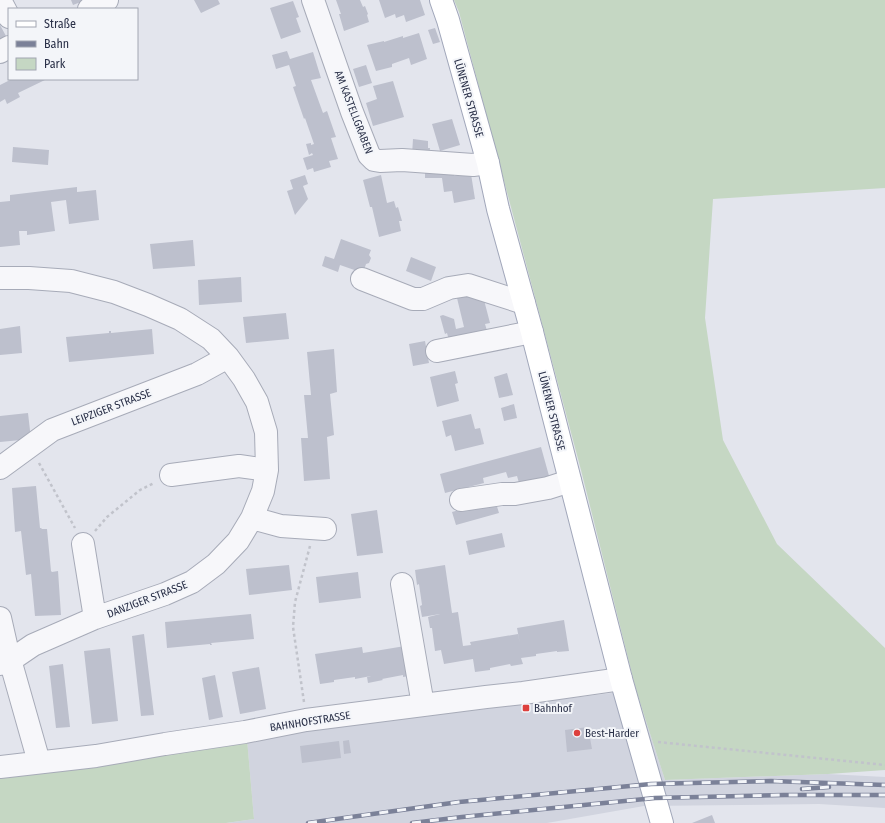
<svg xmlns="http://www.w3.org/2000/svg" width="885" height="823" font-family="'Fira Sans Condensed',sans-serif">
	<rect width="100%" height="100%" fill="#e3e5ed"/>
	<path fill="#d1d4df" d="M636 690 665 780 828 774 885 777V808L819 804 644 806 547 823H227L254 819 247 739Z"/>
	<path fill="#c5d7c3" d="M454 0H885V188L713 199 705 318 723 440 777 544 885 648V770L828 774 665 780 636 690 581 470 459 12Z
		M247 739 254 819 226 823H0V770Z"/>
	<path fill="#bdc0cd" d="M71 0H86L73 5Z
		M194 0H218L220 4 201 13Z
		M336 0H360L363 7 365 6 368 14 367 15 369 22 344 31 339 14H341Z
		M379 0H420L425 15 406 22 404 15 396 18 395 14 385 18Z
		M293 1 299 17 296 18 301 32 281 39 270 8Z
		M0 25 6 36 0 39Z
		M435 28 440 42 433 44 428 30Z
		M419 33 427 59 411 65 409 58 392 64V67L376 71 367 45 384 41V42L403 36V38Z
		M287 51 290 59 313 52 321 78 311 80 323 113 327 111 336 137 331 138 338 159 329 161 331 167 314 172 313 168 307 170 303 158 313 155 312 153 309 155 306 144 311 143V145L314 144 305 118 304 119 293 87 296 86 289 65 276 69 272 55Z
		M366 65 372 83 359 87 353 69Z
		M12 79H47L18 93 20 97 7 104 5 99 0 102V85Z
		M393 81 404 117 373 126 366 103 377 99 373 86Z
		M452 119 460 145 440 151 432 124Z
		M413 139 428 141V148H430L429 157 412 155Z
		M13 147 49 150 48 165 12 162Z
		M425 170H453L454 176 471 174 475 199 454 203 452 191 444 192 442 178H425Z
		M305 175 308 184 303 186 308 199 295 215 287 191 293 189 290 180Z
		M381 175 387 203 394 201 396 208 398 207 402 221H399L401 231 379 237 372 207H370L363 180Z
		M77 187V192L96 190 99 220 69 224 66 200 51 202 55 231 27 235V231H19L20 245 0 247V202L10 201V195Z
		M341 239 371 250 369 255 371 258 369 263 366 264 363 273 340 265 338 272 322 266 325 256 334 259Z
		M193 240 195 266 153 269 150 244Z
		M411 257 436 267 431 281 406 271Z
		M241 277 242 302 199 305 198 280Z
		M478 293 480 301 484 300 490 323 485 324 488 334 450 344 447 333 445 334 440 316 443 315 454 319 456 329 464 327 457 298Z
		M286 313 289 339 246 343 243 317Z
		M20 326 22 353 0 355V329Z
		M152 329 154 354 69 362 66 337 109 333V331H111V333Z
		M425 341 429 363 413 366 409 344Z
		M334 349 337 392 330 394 334 435 327 437 330 479 304 481 301 438H308L304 395H311L307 352Z
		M455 371 458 383 455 384 459 401 437 407 430 377Z
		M507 373 513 395 499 398 494 377Z
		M514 404 517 418 504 421 501 408Z
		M28 413 31 439 0 442V416Z
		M471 414 475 429 480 428 484 444 455 451 451 435 446 437 442 421Z
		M541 447 551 483 521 490 517 476 508 478 506 472 483 478 484 483 445 493 440 474Z
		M36 486 40 528H41L42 529H47L51 571 52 572 58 571 61 615 35 616 31 574 26 575 21 531 15 532 12 488Z
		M495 500 499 513 456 525 452 512Z
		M377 510 383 553 357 556 351 514Z
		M502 533 505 547 469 555 466 541Z
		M289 565 292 590 249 595 246 569Z
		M445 565 452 613 458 612 463 646 471 645 470 642 518 634 520 644 517 628 564 620 569 651 557 652V651L536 654V656L521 658 523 664 511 666 510 664 490 668V670L475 672 473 659 444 664 441 650 435 651 432 628H430L428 617 440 614 422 617 420 606 422 605 419 584 417 585 415 570Z
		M358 572 361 598 319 603 316 577Z
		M251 614 254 639 211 643 212 645H210V644L167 648 165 622Z
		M144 634 154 715 141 716 132 636Z
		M411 645 415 675 403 677V675L382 679 383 680 368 683 367 677 371 676 355 679V677L334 680V682L320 684 315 654 362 647 363 653Z
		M110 648 118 721 92 724 84 651Z
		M63 664 70 727 56 728 49 666Z
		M259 667 266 709 240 714 232 672Z
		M215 675 223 717 209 720 202 678Z
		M588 727 592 749 567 752 565 730Z
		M349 740 351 753 344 754 343 741Z
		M339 741 341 758 302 763 300 746Z
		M712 815 715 823H692Z"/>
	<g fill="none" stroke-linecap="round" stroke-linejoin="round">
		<defs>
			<path id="minor" d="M0 0 9 17
				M313 0 352 112 369 155 374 160 380 161 402 160 473 165 488 163
				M89 9 107 0
				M0 52 9 47
				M0 278H29L71 281 114 292 148 305 180 319 211 339 228 357 244 379 257 402 266 432 267 470 263 491 252 518 238 541 216 564 192 582 165 594 95 618 33 645 11 660 0 664
				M362 279 413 299H423L449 288 468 285 524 303
				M437 351 532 332
				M0 468 52 430 197 374 228 357
				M171 475 239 466 267 470
				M461 500 502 494H515L548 488 570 481
				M252 518 281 526 325 529
				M83 544 95 618
				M402 584 423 705
				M0 618 7 649 39 762
				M0 767 96 756 165 744 245 732 306 720 486 697 523 693 621 679"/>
			<path id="major" d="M441 0 448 20 488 163 498 209 532 332 621 679 662 823"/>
		</defs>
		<use href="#minor" stroke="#a7abb8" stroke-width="24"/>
		<use href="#major" stroke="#a1a7ba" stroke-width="24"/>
		<path stroke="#c1c3cb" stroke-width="2.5" stroke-dasharray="3 3" stroke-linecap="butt" d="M39 463 75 528
			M95 531 107 517 140 490 154 483
			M304 702 293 627 295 602 310 546
			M658 742 885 765"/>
		<use href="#minor" stroke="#f7f7fa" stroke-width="22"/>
		<use href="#major" stroke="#fff" stroke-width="22"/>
		<defs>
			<path id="rail" d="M802 789 829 787
				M308 823 459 802 651 784 771 781 885 785
				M412 823 462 817 655 798 784 795H885"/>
		</defs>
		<use href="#rail" stroke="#7b8198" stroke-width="4.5"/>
		<use href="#rail" stroke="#f3f5f9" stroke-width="3" stroke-dasharray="9" stroke-linecap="butt"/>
	</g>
	<g fill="#dd403d" stroke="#f3f5f9" stroke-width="1.5">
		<rect x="522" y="704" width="8" height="8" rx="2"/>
		<circle cx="577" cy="733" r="4"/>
	</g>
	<g text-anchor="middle" stroke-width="4" stroke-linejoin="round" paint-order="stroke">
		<g font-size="11" fill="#292f47" stroke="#f3f5f9">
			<text transform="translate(469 98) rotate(74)" y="4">LÜNENER STRASSE</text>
			<text transform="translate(354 112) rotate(69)" y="4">AM KASTELLGRABEN</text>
			<text transform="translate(111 407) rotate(-21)" y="4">LEIPZIGER STRASSE</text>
			<text transform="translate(552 411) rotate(76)" y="4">LÜNENER STRASSE</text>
			<text transform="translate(147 599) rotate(-21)" y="4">DANZIGER STRASSE</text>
			<text transform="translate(310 721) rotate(-9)" y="4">BAHNHOFSTRASSE</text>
		</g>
		<g font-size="11" fill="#292f47" stroke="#f3f5f9" text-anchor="start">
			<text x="534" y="712">Bahnhof</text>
			<text x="585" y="737">Best-Harder</text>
		</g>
	</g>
	<rect x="8" y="8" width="130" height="72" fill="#f3f5f9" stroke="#a2a6b2"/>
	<rect x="16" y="21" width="20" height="6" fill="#ffffff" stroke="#a2a6b2"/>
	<text x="44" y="28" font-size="12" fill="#292f47">Straße</text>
	<rect x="16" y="41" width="20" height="6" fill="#7b8198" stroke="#a2a6b2"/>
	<text x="44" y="48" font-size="12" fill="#292f47">Bahn</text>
	<rect x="16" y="58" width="20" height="12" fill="#c5d7c3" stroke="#a2a6b2"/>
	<text x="44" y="68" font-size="12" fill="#292f47">Park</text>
</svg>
